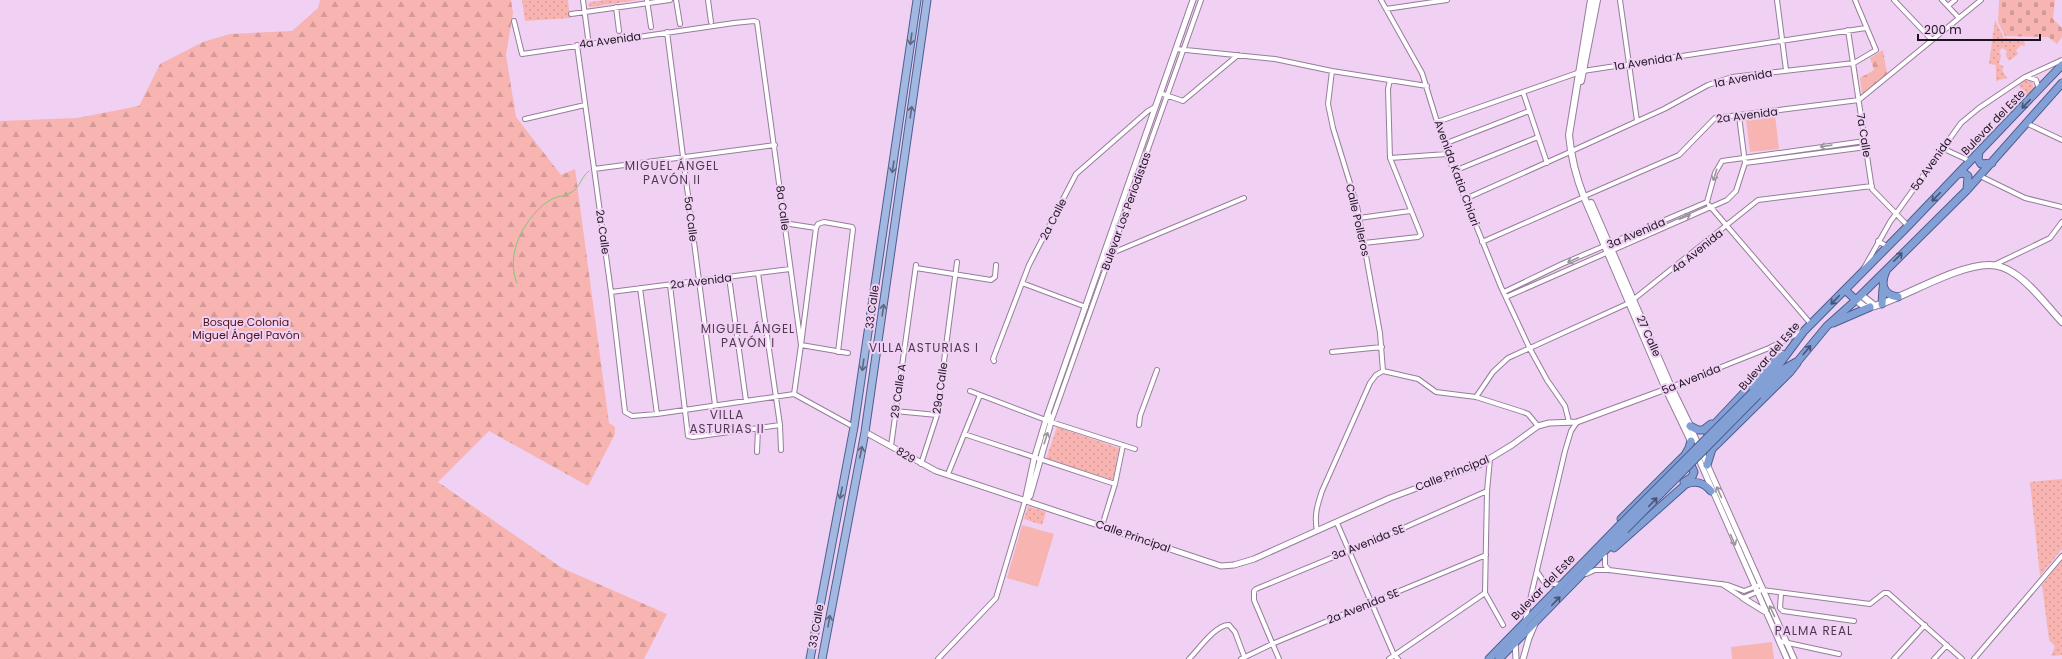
<svg xmlns="http://www.w3.org/2000/svg" width="2062" height="659" font-family="Poppins,sans-serif">
	<defs>
		<pattern id="forest-firs" width="22" height="20" patternUnits="userSpaceOnUse"><rect width="22" height="20" fill="#f7b4b1"/><path d="M5 1l3.5 6h-7zM16 11l3.5 6h-7z" fill="#d39a98"/></pattern>
		<pattern id="cemetery-stones" width="16" height="16" patternUnits="userSpaceOnUse"><rect width="16" height="16" fill="#f7b4b1"/><path d="M2 7V4a2 2 0 0 1 4 0v3zM10 15v-3a2 2 0 0 1 4 0v3z" fill="#d39a98"/></pattern>
		<pattern id="park-dots" width="8" height="8" patternUnits="userSpaceOnUse"><rect width="8" height="8" fill="#f7b4b1"/><path d="M2 2h.1M6 6h.1" fill="none" stroke="#d39a98" stroke-width="1.8" stroke-linecap="round"/></pattern>
	</defs>
	<rect width="100%" height="100%" fill="#f0d1f4"/>
	<path fill="#f7b4b1" d="M1775 115 1779 149 1750 152 1746 119Z
		M1022 525 1054 534 1038 587 1007 578Z
		M1772 642 1774 659H1732L1731 647Z"/>
	<path fill="url(#forest-firs)" d="M320 0H511L513 13 506 55 516 117 561 175 575 169 609 423 615 427V434L588 486 489 431 438 482 562 568 667 614 644 659H0V121L77 118 139 106 160 64 203 42 230 34 292 31 318 8Z
		M1883 50 1887 74 1862 94 1860 78 1874 70 1870 58Z"/>
	<path fill="url(#cemetery-stones)" d="M1999 0H2055L2053 19 2062 28V37L2057 44 2048 37 2005 36 1998 22Z"/>
	<path fill="url(#park-dots)" d="M522 0H568L570 18 525 21Z
		M605 0H638L591 7 588 5 590 2Z
		M1995 20 2004 38 2024 39 2025 46 2021 45 2016 50 2018 54 2009 61 2006 56 2007 51 2002 48 1999 52 2001 55 1999 64 2004 67 2002 70 2007 78 1996 81V65L1989 64Z
		M2026 80 2032 81 2034 89 2026 97 2018 84Z
		M1057 427 1119 448 1113 480 1046 459Z
		M2062 479V549L2040 576 2030 482Z
		M1028 506 1046 512 1042 525 1024 519Z
		M2062 560V655L2051 656 2055 646 2049 640 2042 585Z"/>
	<g fill="none" stroke-linecap="round" stroke-linejoin="round">
		<path stroke="#83c77c" stroke-width="1" d="M517 283C504 254 526 214 552 199 558 196 566 196 572 192 580 187 581 177 589 171"/>
		<defs>
			<path id="minor" d="M583 0 588 38
				M647 0 651 27
				M676 0 680 24
				M708 0 711 22
				M1381 0 1422 73 1447 154 1501 287 1530 349 1547 380 1565 406 1569 422
				M1620 0 1637 121
				M1777 0 1786 70
				M1894 0 1932 40
				M1942 0 1959 18
				M1948 6 1955 0
				M616 7 619 31
				M1386 9 1447 0
				M571 14 670 0
				M514 21 522 54 734 23 754 21 757 22 801 345 794 394
				M1848 30 1872 189 1908 226
				M667 32 715 405
				M577 45 611 292 625 412 632 416 657 414 794 394 854 427
				M1176 49 1275 59 1332 71 1427 86
				M1332 71 1328 104 1333 128 1357 206 1380 333 1383 371
				M2027 77 2036 80 2039 89
				M1523 92 1547 163
				M1160 93 1183 101 1238 55
				M525 119 585 105
				M1437 122 1583 71 1866 28
				M2026 123 2062 140
				M1444 144 1529 111
				M1942 148 1970 161
				M1574 150 1664 109 1708 85 1732 77 1854 63 1876 50 1855 0
				M1390 158 1447 154
				M1745 163 1866 147
				M594 169 775 145
				M1454 171 1538 137
				M1980 176 2025 198 2062 207
				M1587 195 1679 155 1715 118 1859 100 1981 0
				M1465 199 1570 152
				M1709 205 1811 324
				M1359 218 1410 211
				M790 224 816 228 818 224 824 222 852 227 853 229 838 352
				M816 228 801 345 848 353
				M1878 241 1888 247
				M1482 242 1584 197
				M1364 243 1418 237 1421 235 1390 158 1388 89 1390 80
				M1104 253 1117 251 1244 198
				M1994 265 2050 238 2062 222
				M916 268 991 280 995 277 996 265
				M1864 268 1890 222 1961 123 1979 108 2025 77 2062 60
				M758 273 780 425 781 450
				M729 277 746 401
				M1022 283 1086 307
				M670 285 688 436 693 437 780 425
				M640 288 657 414
				M611 292 790 269
				M1504 292 1562 264 1707 202 1715 173 1722 161 1865 141
				M1506 297 1727 200 1736 191 1745 163 1739 116
				M1769 348 1785 354
				M1332 352 1382 347
				M994 361 993 359 1029 265 1076 174 1148 111 1155 107
				M1671 387 1769 348 1801 332
				M970 391 1051 422 1135 449
				M1476 397 1493 372 1508 358 1629 303 1758 200 1872 186
				M895 411 937 415
				M1051 422 1201 0
				M1139 425 1140 416 1157 370
				M964 434 1115 484
				M891 446 916 265
				M757 452 758 428
				M1490 459 1487 491 1485 593 1503 625
				M921 464 937 415 957 262
				M948 474 980 395
				M1337 523 1394 655 1398 659
				M1102 526 1115 484 1123 445
				M1317 531C1314 516 1317 506 1322 491L1370 383 1376 375 1383 371 1418 379 1436 392 1476 397 1523 412 1528 414 1538 426
				M1605 556V565L1609 570
				M1538 573 1544 582 1560 585
				M1586 574 1595 570H1609L1728 585 1744 591 1760 585
				M1722 584 1743 598 1762 590 1870 604 1884 593H1888L1962 659
				M1781 593 1780 608 1783 611 1854 621
				M1525 621 1565 451 1571 431 1577 422
				M1779 641 1839 654
				M938 659 996 598 1025 501
				M1189 659C1198 650 1216 624 1229 625L1235 632 1244 656
				M1241 659 1272 644 1486 555
				M1279 659 1254 600V591L1256 589 1399 530 1487 491
				M1389 659 1485 593
				M1894 659 1925 625
				M1934 659 1947 645
				M1974 659 2062 556"/>
			<path id="tertiary" d="M1690 426 1794 659
				M865 432 936 471 1221 566 1234 565 1254 559 1390 498 1479 465 1512 445 1538 426 1549 423 1577 422 1669 388
				M1697 455 1787 659
				M1025 501 1034 459 1048 413 1193 0
				M1025 501 1030 496 1051 422 1048 413
				M1743 598 1764 611
				M1515 641 1516 659
				M1523 659 1529 638 1535 624"/>
			<path id="secondary" d="M1591 0 1569 135C1571 157 1576 177 1584 197L1666 389 1691 441
				M1581 81 1597 0
				M1591 203 1671 387 1690 426
				M1861 295 1875 306
				M1856 300 1865 307 1875 306C1907 296 1957 265 1989 265 1999 265 2008 269 2015 274 2033 286 2047 306 2062 322"/>
			<path id="primary" d="M810 659 854 427 917 0
				M822 659 865 432 927 0"/>
			<path id="trunk" d="M1979 152 1978 159 1981 164 1992 163
				M1958 174 1964 173 1968 176 1967 190
				M1886 271C1880 284 1883 295 1898 297
				M1845 290 1856 300
				M1882 304 1883 288
				M1833 323 1870 307
				M1753 392 1778 366 1804 331 1908 226 2062 65
				M1758 395 1784 369 1798 361 1827 326 1856 300 1967 190 2062 83
				M1690 426 1698 430H1703L1711 424
				M1711 441 1708 436V431L1773 362 1783 355
				M1707 465 1712 449 1790 372 1797 363
				M1684 482 1692 477 1694 472 1691 465 1684 462
				M1621 519 1685 455 1689 448 1691 441
				M1614 548 1686 484C1697 480 1704 483 1711 491
				M1489 659 1620 525
				M1499 659 1625 530"/>
		</defs>
		<use href="#minor" stroke="#977c9b" stroke-width="6"/>
		<use href="#tertiary" stroke="#977c9b" stroke-width="7"/>
		<use href="#secondary" stroke="#977c9b" stroke-width="8"/>
		<use href="#primary" stroke="#4b5f8f" stroke-width="9"/>
		<use href="#trunk" stroke="#4b5f8f" stroke-width="9"/>
		<use href="#minor" stroke="#fff" stroke-width="4"/>
		<use href="#tertiary" stroke="#fff" stroke-width="5"/>
		<use href="#secondary" stroke="#fff" stroke-width="6"/>
		<use href="#primary" stroke="#a2b8e0" stroke-width="7"/>
		<use href="#trunk" stroke="#83a0d6" stroke-width="7"/>
		<defs>
			<path id="trunk-bridge" d="M1620 525 1753 392
				M1625 530 1758 395"/>
		</defs>
		<use href="#trunk-bridge" stroke="#4b5f8f" stroke-width="9" stroke-linecap="butt"/>
		<use href="#trunk-bridge" stroke="#83a0d6" stroke-width="7"/>
	</g>
	<defs><path id="oneway-shaft" d="M-6 0H5M1.5-3L5.5 0L1.5 3" fill="none" stroke-width="1.6" stroke-linecap="round" stroke-linejoin="round"/></defs>
	<g stroke="#606680">
		<use href="#oneway-shaft" transform="translate(911 39) rotate(98)"/>
		<use href="#oneway-shaft" transform="translate(911 112) rotate(-82)"/>
		<use href="#oneway-shaft" transform="translate(893 167) rotate(99)"/>
		<use href="#oneway-shaft" transform="translate(883 310) rotate(-82)"/>
		<use href="#oneway-shaft" transform="translate(863 365) rotate(98)"/>
		<use href="#oneway-shaft" transform="translate(861 452) rotate(-79)"/>
		<use href="#oneway-shaft" transform="translate(841 493) rotate(101)"/>
		<use href="#oneway-shaft" transform="translate(829 621) rotate(-80)"/>
	</g>
	<g stroke="#4b5271">
		<use href="#oneway-shaft" transform="translate(2026 104) rotate(134)"/>
		<use href="#oneway-shaft" transform="translate(1936 197) rotate(134)"/>
		<use href="#oneway-shaft" transform="translate(1898 257) rotate(-45)"/>
		<use href="#oneway-shaft" transform="translate(1835 300) rotate(134)"/>
		<use href="#oneway-shaft" transform="translate(1807 350) rotate(-50)"/>
		<use href="#oneway-shaft" transform="translate(1653 502) rotate(-46)"/>
		<use href="#oneway-shaft" transform="translate(1556 601) rotate(-46)"/>
	</g>
	<g stroke="#99959a">
		<use href="#oneway-shaft" transform="translate(1826 146) rotate(172)"/>
		<use href="#oneway-shaft" transform="translate(1715 175) rotate(107)"/>
		<use href="#oneway-shaft" transform="translate(1685 217) rotate(-23)"/>
		<use href="#oneway-shaft" transform="translate(1573 260) rotate(156)"/>
		<use href="#oneway-shaft" transform="translate(1046 438) rotate(-72)"/>
		<use href="#oneway-shaft" transform="translate(1719 492) rotate(-114)"/>
		<use href="#oneway-shaft" transform="translate(1733 540) rotate(66)"/>
		<use href="#oneway-shaft" transform="translate(1772 611) rotate(-116)"/>
	</g>
	<g text-anchor="middle" stroke-width="4" stroke-linejoin="round" paint-order="stroke">
		<g font-size="11" fill="#1d131f" stroke="#f0d1f4">
			<text transform="translate(610 40) rotate(-8)" y="4">4a Avenida</text>
			<text transform="translate(1648 61) rotate(-9)" y="4">1a Avenida A</text>
			<text transform="translate(1743 78) rotate(-11)" y="4">1a Avenida</text>
			<text transform="translate(1747 115) rotate(-7)" y="4">2a Avenida</text>
			<text transform="translate(1993 122) rotate(-46)" y="4">Bulevar del Este</text>
			<text transform="translate(1864 135) rotate(81)" y="4">7a Calle</text>
			<text transform="translate(1931 164) rotate(-55)" y="4">5a Avenida</text>
			<text transform="translate(1457 173) rotate(70)" y="4">Avenida Katia Chiari</text>
			<text transform="translate(783 208) rotate(83)" y="4">8a Calle</text>
			<text transform="translate(1126 211) rotate(-70)" y="4">Bulevar Los Periodistas</text>
			<text transform="translate(691 219) rotate(83)" y="4">5a Calle</text>
			<text transform="translate(1053 219) rotate(-63)" y="4">2a Calle</text>
			<text transform="translate(1358 220) rotate(77)" y="4">Calle Polleros</text>
			<text transform="translate(603 232) rotate(82)" y="4">2a Calle</text>
			<text transform="translate(1636 233) rotate(-23)" y="4">3a Avenida</text>
			<text transform="translate(1697 251) rotate(-39)" y="4">4a Avenida</text>
			<text transform="translate(701 281) rotate(-7)" y="4">2a Avenida</text>
			<text transform="translate(872 307) rotate(-82)" y="4">33 Calle</text>
			<text transform="translate(1649 336) rotate(66)" y="4">27 Calle</text>
			<text transform="translate(1769 356) rotate(-49)" y="4">Bulevar del Este</text>
			<text transform="translate(1691 379) rotate(-22)" y="4">5a Avenida</text>
			<text transform="translate(940 388) rotate(-82)" y="4">29a Calle</text>
			<text transform="translate(898 391) rotate(-82)" y="4">29 Calle A</text>
			<text transform="translate(906 455) rotate(32)" y="4">829</text>
			<text transform="translate(1452 473) rotate(-22)" y="4">Calle Principal</text>
			<text transform="translate(1133 536) rotate(19)" y="4">Calle Principal</text>
			<text transform="translate(1368 542) rotate(-22)" y="4">3a Avenida SE</text>
			<text transform="translate(1543 587) rotate(-46)" y="4">Bulevar del Este</text>
			<text transform="translate(1363 606) rotate(-22)" y="4">2a Avenida SE</text>
			<text transform="translate(816 626) rotate(-80)" y="4">33 Calle</text>
		</g>
		<g font-size="11" fill="#511115" stroke="#f0d1f4">
			<text x="246" y="326">Bosque Colonia<tspan x="246" dy="13">Miguel Ángel Pavón</tspan></text>
		</g>
		<g font-size="12" letter-spacing="1" fill="#503854" stroke="#f0d1f4">
			<text x="672" y="170">MIGUEL ÁNGEL<tspan x="672" dy="14">PAVÓN II</tspan></text>
			<text x="748" y="333">MIGUEL ÁNGEL<tspan x="748" dy="14">PAVÓN I</tspan></text>
			<text x="924" y="352">VILLA ASTURIAS I</text>
			<text x="727" y="419">VILLA<tspan x="727" dy="14">ASTURIAS II</tspan></text>
			<text x="1814" y="635">PALMA REAL</text>
		</g>
	</g>
	<path d="M1918 34v6h122v-6" fill="none" stroke="#1d131f" stroke-width="2"/>
	<text x="1924" y="34" font-size="12" fill="#1d131f" stroke="#f0d1f4" stroke-width="3" paint-order="stroke">200 m</text>
</svg>
